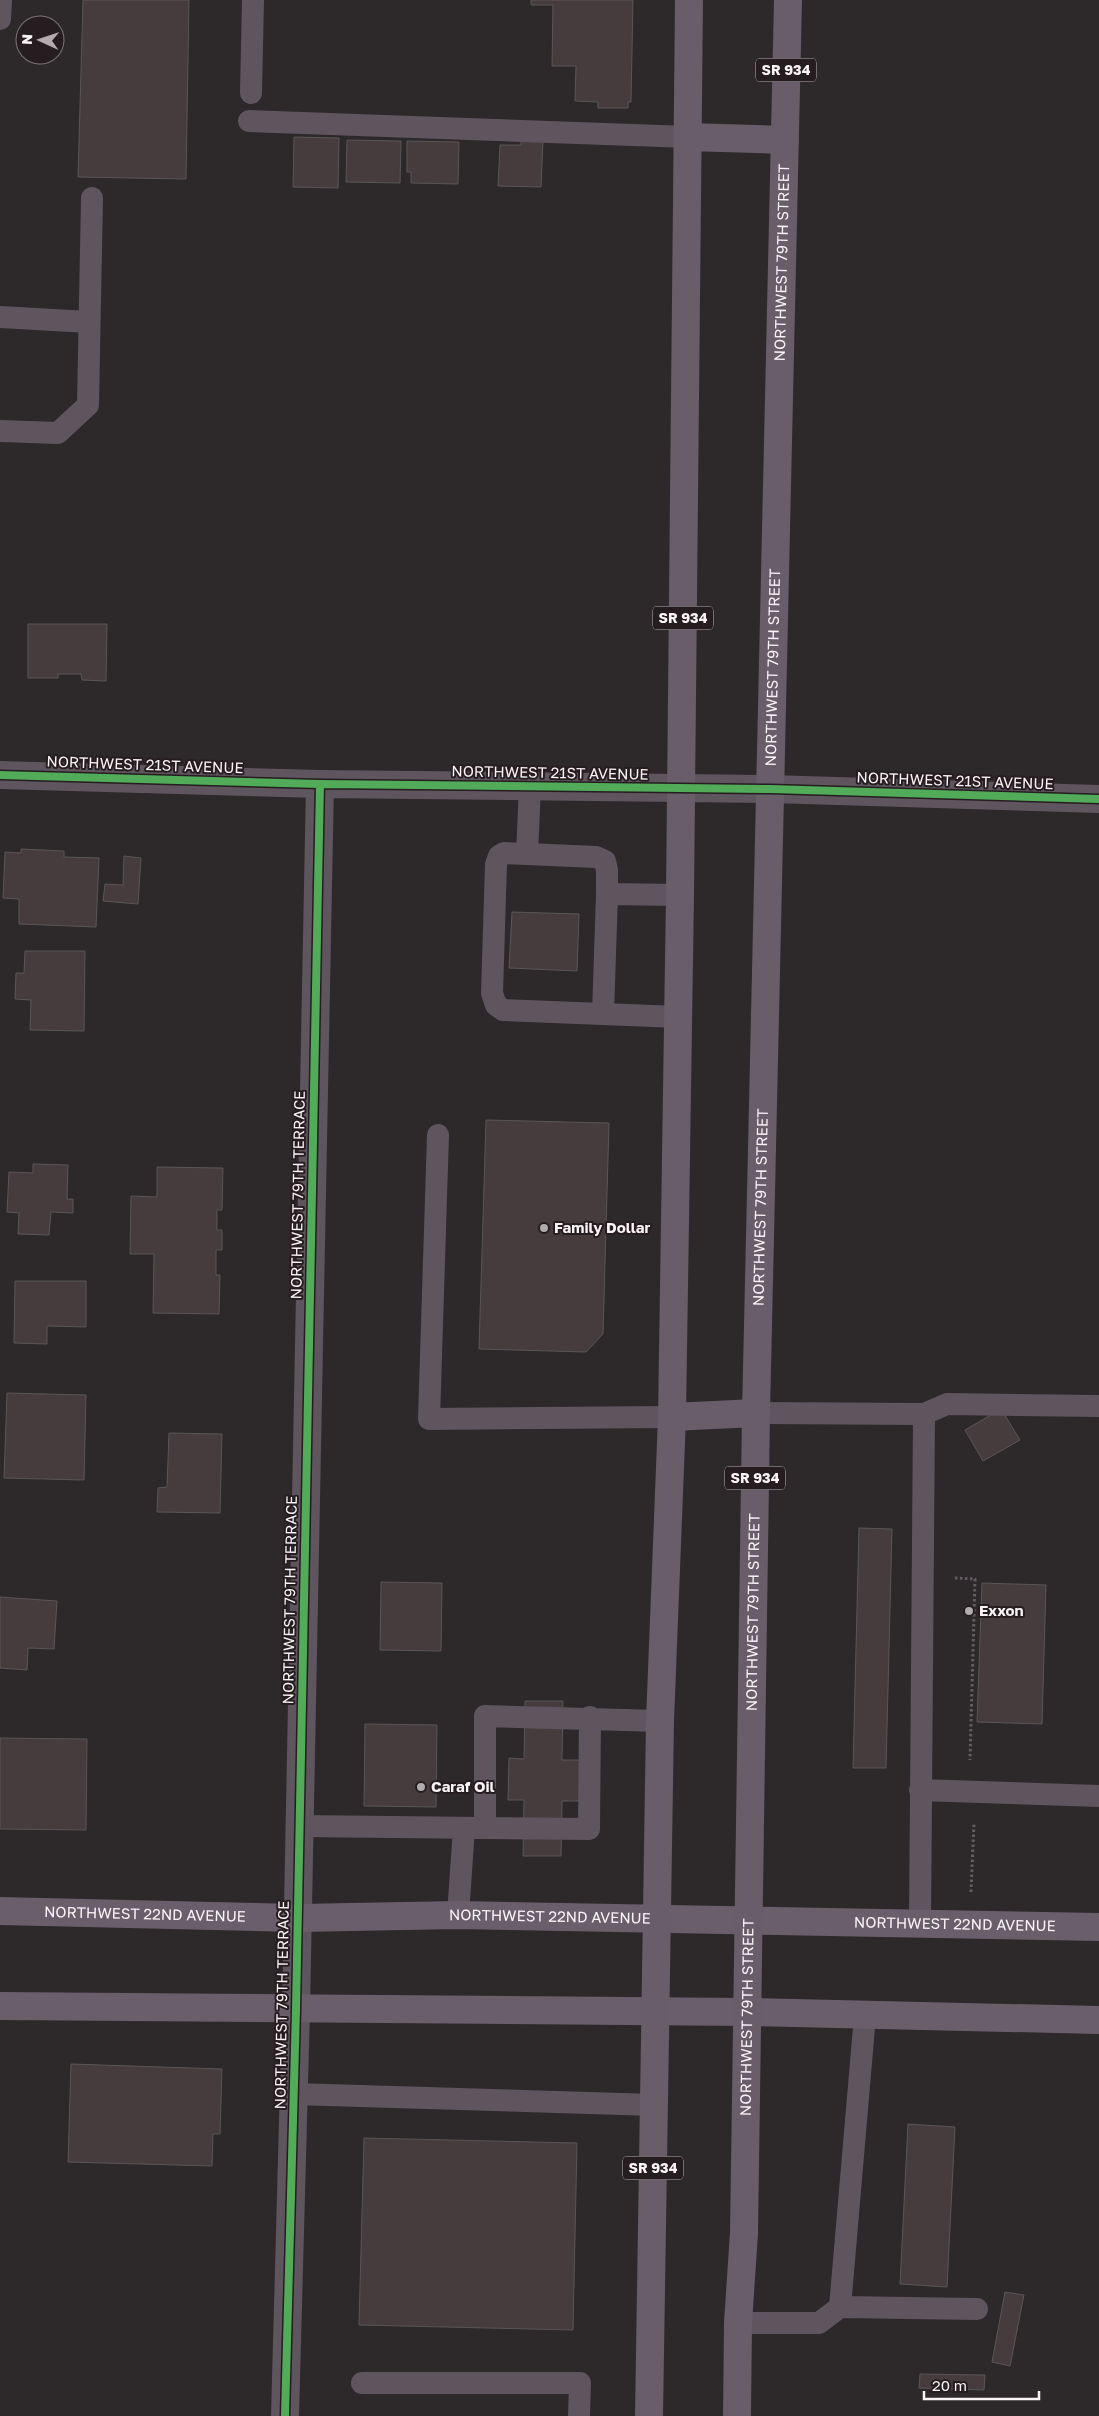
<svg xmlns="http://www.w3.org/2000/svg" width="1099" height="2416" font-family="'Golos Text',sans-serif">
	<rect width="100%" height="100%" fill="#2d282a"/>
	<path fill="#473c3d" stroke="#5a5657" d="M83 0H189L186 179 78 177Z
		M531 0H633L631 102H628V108H598V102L575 101 576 66H552L553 5H531Z
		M294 137 339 138 338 188 293 187Z
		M521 138 543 139 541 187 498 186 500 145H521Z
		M347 140 401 141 400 183 346 182Z
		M407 141 459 142 458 184 411 183V172H407Z
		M28 624H107L106 681 82 680 81 674H58V678H28Z
		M21 849 64 851V857L99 858 96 927 19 924V899L3 898 5 852 21 853Z
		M124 856 141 858 138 904 103 901 105 884 123 885Z
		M512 912 579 914 577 971 509 968Z
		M25 951H85L84 1031 30 1030 31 1000 15 999 16 973H24Z
		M486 1120 609 1123 603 1334 586 1352 479 1349Z
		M33 1164 68 1165 67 1199H73V1213L51 1212 49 1235 18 1234 19 1213 7 1212 9 1172 33 1173Z
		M157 1167 223 1168 222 1210H217V1230H222V1250H216V1275H220L219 1314 153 1313 154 1254H130L131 1196 157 1197Z
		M15 1281H86V1327L47 1326V1344L14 1343Z
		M7 1393 86 1395 84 1480 4 1478Z
		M1001 1409 1020 1440 983 1461 965 1430Z
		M169 1433 222 1434 220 1513 157 1512 158 1488 167 1487Z
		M859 1528 892 1529 886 1768H853Z
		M381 1582 442 1583 441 1651 380 1650Z
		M982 1583 1046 1585 1042 1724 977 1722Z
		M0 1597 57 1601 54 1649 28 1648 27 1670 0 1668Z
		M525 1701H563L562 1760H580L579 1801H562L561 1856H523L524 1800H508L509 1758 524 1759Z
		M365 1724 437 1725 436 1807 364 1806Z
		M0 1738 87 1739 86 1830 0 1829Z
		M71 2064 222 2069 220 2134H213L212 2166 68 2162Z
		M908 2124 955 2127 947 2287 900 2284Z
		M364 2138 577 2143 573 2330 359 2325Z
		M1005 2292 1024 2295 1010 2366 992 2362Z
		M920 2374 985 2375 984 2390 919 2388Z"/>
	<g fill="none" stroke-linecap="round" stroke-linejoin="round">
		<path stroke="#635c63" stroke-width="3" stroke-dasharray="2.5 2.5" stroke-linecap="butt" d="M955 1578 975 1579 970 1760
			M971 1892 974 1823"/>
		<path stroke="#5e555f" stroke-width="22" d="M0 19 1 0
			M251 93 253 0
			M249 121 688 137
			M0 317 89 322
			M0 431 58 433 88 405 92 198
			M530 786 527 854 596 857 605 861 607 870V894L603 1014
			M527 854 504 853 499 856 496 864 492 993 496 1005 503 1010 678 1017
			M607 894 680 895
			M438 1135 429 1419 672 1417
			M756 1413 924 1414 920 1924
			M924 1414 947 1404 1099 1406
			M590 1717 589 1829 485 1828V1716L660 1721
			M920 1790 1099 1796
			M299 1826 485 1828
			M458 1915 464 1828
			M294 2094 654 2105
			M840 2307 865 2016
			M738 2323H819L840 2307 977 2309
			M362 2383H580L579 2416"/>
		<path stroke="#5e555f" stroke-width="28" d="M0 775 320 784 771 789 1099 799
			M285 2416 296 2010 320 784"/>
		<g stroke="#6a5e6b" stroke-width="28">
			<path id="s1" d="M0 1911 298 1918 458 1915 1099 1927"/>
			<path d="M0 2006 748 2012 1099 2020"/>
		</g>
		<g stroke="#685d69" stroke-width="28">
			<path d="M688 137 785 140"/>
			<path d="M672 1417 756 1413"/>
			<path d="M649 2416 660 1721 672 1417 680 895 689 0"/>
			<path id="s2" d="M737 2416 738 2323 744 2233 756 1413 788 0"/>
		</g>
		<defs>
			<path id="cycleway" d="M0 775 320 784 771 789 1099 799
				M285 2416 296 2010 320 784"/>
		</defs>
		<use href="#cycleway" stroke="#251d20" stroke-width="11"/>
		<use href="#cycleway" stroke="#51ab58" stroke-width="8"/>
	</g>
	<g fill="#b2acaf" stroke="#251d20" stroke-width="2">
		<circle cx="544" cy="1228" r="5"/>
		<circle cx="969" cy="1611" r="5"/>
		<circle cx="421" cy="1787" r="5"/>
	</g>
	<g text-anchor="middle" stroke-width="4" stroke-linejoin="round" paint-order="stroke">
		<g fill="#251d20" stroke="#b9b3b6" stroke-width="1">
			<rect x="756" y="58.5" width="60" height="23" rx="4"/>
			<rect x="653" y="606.5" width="60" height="23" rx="4"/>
			<rect x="725" y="1466.5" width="60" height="23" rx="4"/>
			<rect x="623" y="2156.5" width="60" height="23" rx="4"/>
		</g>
		<g font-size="14" font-weight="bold" fill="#f9f3f6">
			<text x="786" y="75">SR 934</text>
			<text x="683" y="623">SR 934</text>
			<text x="755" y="1483">SR 934</text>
			<text x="653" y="2173">SR 934</text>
		</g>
		<g font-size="15" fill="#f9f3f6" stroke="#251d20">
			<text dy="5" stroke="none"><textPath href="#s2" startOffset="2154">NORTHWEST 79TH STREET</textPath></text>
			<text dy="5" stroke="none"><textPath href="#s2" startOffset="1749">NORTHWEST 79TH STREET</textPath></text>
			<text transform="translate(145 765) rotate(2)" y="5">NORTHWEST 21ST AVENUE</text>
			<text transform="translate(550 773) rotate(1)" y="5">NORTHWEST 21ST AVENUE</text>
			<text transform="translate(955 781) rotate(2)" y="5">NORTHWEST 21ST AVENUE</text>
			<text transform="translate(298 1195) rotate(-89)" y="5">NORTHWEST 79TH TERRACE</text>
			<text dy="5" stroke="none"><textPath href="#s2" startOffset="1209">NORTHWEST 79TH STREET</textPath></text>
			<text transform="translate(290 1600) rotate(-89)" y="5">NORTHWEST 79TH TERRACE</text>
			<text dy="5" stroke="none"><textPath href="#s2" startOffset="804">NORTHWEST 79TH STREET</textPath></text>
			<text dy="5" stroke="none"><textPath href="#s1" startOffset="145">NORTHWEST 22ND AVENUE</textPath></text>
			<text dy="5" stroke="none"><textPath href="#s1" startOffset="550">NORTHWEST 22ND AVENUE</textPath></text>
			<text dy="5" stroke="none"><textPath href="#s1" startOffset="955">NORTHWEST 22ND AVENUE</textPath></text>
			<text transform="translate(282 2005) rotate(-89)" y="5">NORTHWEST 79TH TERRACE</text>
			<text dy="5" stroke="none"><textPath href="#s2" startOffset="399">NORTHWEST 79TH STREET</textPath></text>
		</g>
		<g font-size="15" font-weight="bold" fill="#f9f3f6" stroke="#251d20" text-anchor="start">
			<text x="554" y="1233">Family Dollar</text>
			<text x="979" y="1616">Exxon</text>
			<text x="431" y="1792">Caraf Oil</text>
		</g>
	</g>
	<g transform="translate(40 40) rotate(273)"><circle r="24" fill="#251d20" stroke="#7a7376"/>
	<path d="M0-4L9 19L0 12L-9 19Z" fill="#b2acaf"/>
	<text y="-8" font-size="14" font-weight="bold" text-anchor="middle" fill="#f9f3f6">N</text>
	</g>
	<path d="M924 2391v8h115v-8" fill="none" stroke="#f9f3f6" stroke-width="2.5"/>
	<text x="932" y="2391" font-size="15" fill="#f9f3f6" stroke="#251d20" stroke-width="4" paint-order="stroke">20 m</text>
</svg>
